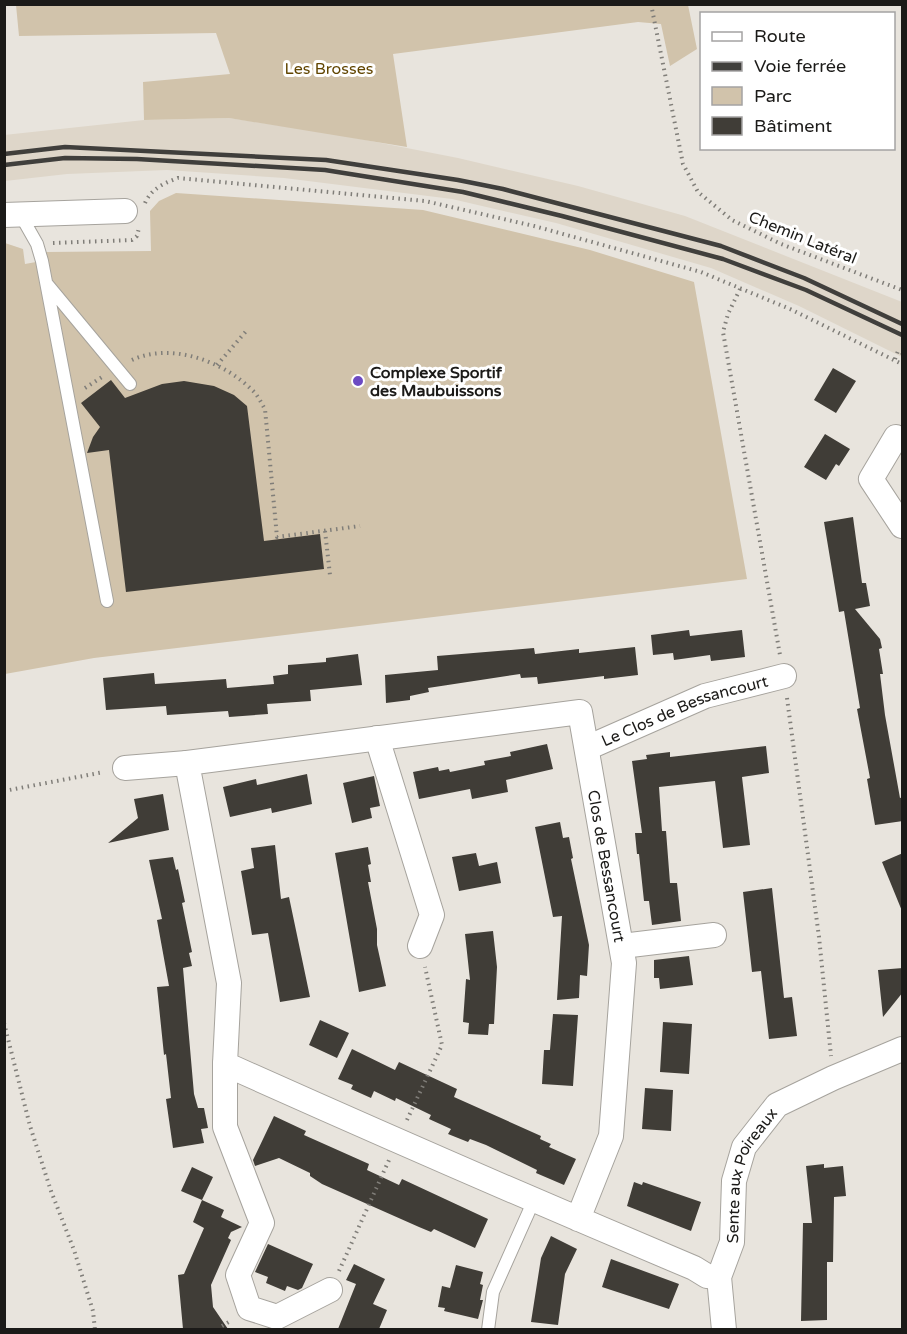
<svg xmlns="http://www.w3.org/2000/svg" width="907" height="1334" font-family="'Varela Round',sans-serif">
	<rect width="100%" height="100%" fill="#e8e4dd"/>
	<path fill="#ded6c9" d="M229 118 335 134 458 158 578 186 685 216 902 302V357L799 306 711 268 556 223 452 199 284 178 167 170 67 174 5 181 4 135 144 120Z"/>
	<path fill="#d1c3ab" d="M16 5H688L697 49 670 66 661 24 638 22 393 54 407 147 229 118 144 120 143 82 230 74 216 33 19 36Z
		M176 193 423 210 590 250 694 282 747 579 94 658 5 674V243L23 249 25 264 47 260 46 252 151 251 150 211 159 201Z"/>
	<path fill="#403d37" d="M833 368 856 381 836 413 814 400Z
		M111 380 125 398 162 384 184 381 214 386 234 395 247 406 264 541 320 534 324 569 126 592 109 450 87 453 93 437 100 427 81 403Z
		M825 434 850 449 839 466 836 464 826 480 804 467Z
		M853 517 862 583H866L870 606 855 609 880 639 882 648 879 649 883 674H880L885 715 900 798 903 797V821L875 825 867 779 870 778 857 709 860 708 844 611 839 612 824 522Z
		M689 630 690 636 742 630 745 657 711 661 710 655 674 660 673 653 653 655 651 635Z
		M635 647 638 675 604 679V676L538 684 537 677 521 678 520 674 428 688 429 692 410 696V700L386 703 385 675 438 670 437 656 534 648 535 654 579 649V653Z
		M358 654 362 685 310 690 311 701 267 704 268 714 229 717 228 711 167 715 166 706 106 710 103 678 154 673 155 684 226 679 227 688 274 684 273 676 288 674V665L326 662V658Z
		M547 744 553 769 506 780 508 792 472 799 470 789 419 799 413 772 438 767 439 771 449 769 450 772 485 765 484 761 511 756 510 752Z
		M766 746 769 773 742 777 750 845 723 848 715 781 659 787 662 831H666L670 883H677L681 921 652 925 649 901H644L639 854H637L635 833H642L632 761 647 759 646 755 670 752V757Z
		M307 774 312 804 272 813 271 808 230 817 223 787 256 779 257 785Z
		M374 776 380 806 370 808 372 818 352 823 343 783Z
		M163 794 169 830 108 843 138 818 134 799Z
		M560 822 563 838 569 837 573 858 571 859 589 945 587 976 580 975 579 998 557 1000 562 916 553 917 535 827Z
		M275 845 281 899 289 897 310 997 280 1002 268 933 252 935 241 871 254 868 251 848Z
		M368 847 371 864 368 865 371 882H368L377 929V945L386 986 359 992 335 853Z
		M476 853 479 866 497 862 501 883 459 891 452 857Z
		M903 853V911H902L882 862Z
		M173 857 176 870 178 869 185 902 182 903 192 952 189 953 192 966 183 968 194 1094 198 1108H204L208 1128 201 1129 204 1143 173 1148 166 1099 171 1098 166 1054 164 1055 157 987 169 986 157 920 162 919 149 860Z
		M772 888 784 998 792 997 797 1036 769 1039 761 971 752 972 743 892Z
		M493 931 497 967 494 1024H489L488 1035 468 1034 469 1023 463 1022 466 979 470 980 465 934Z
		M689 956 693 985 660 989 659 978H654V960Z
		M903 968V992L883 1017 878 970Z
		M553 1014 578 1015 573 1086 542 1084 544 1050H550Z
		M320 1020 349 1033 337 1058 309 1045Z
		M663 1022 692 1024 689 1074 660 1072Z
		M352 1049 395 1070 399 1062 457 1089 454 1097 541 1136 540 1139 551 1144 549 1147 576 1159 564 1185 536 1173 537 1170 486 1145 470 1139 468 1142 448 1134 451 1129 429 1119 431 1115 396 1098 395 1101 374 1091 371 1098 351 1089 353 1085 338 1079Z
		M645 1088 673 1090 671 1131 642 1129Z
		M274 1116 306 1131 304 1135 369 1164 367 1170 399 1185 402 1179 488 1219 475 1248 434 1229 431 1232 419 1227 322 1184 310 1176V1173L279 1158 255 1166 253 1160Z
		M824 1164V1168L843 1166 846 1196 834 1197 833 1262H827V1320L801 1321 803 1223H812L806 1166Z
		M192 1167 213 1177 202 1200 181 1191Z
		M634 1182 642 1185 643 1182 701 1202 691 1231 627 1206Z
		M202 1200 224 1210 221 1217 242 1227 231 1232 228 1238 231 1240 211 1285 213 1307 228 1329H183L178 1275 184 1274 204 1228 193 1222Z
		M551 1236 577 1249 565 1274 558 1325 531 1322 541 1258Z
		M268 1244 313 1264 302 1288 298 1290 287 1286 285 1291 266 1283 268 1277 255 1272Z
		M611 1259 679 1284 669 1309 602 1287Z
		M354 1264 385 1279 373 1304 387 1310 379 1329H338L356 1284 346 1280Z
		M456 1265 483 1272 480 1284 483 1285 480 1300H483L478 1319 444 1311 445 1308 438 1307 442 1286 450 1288Z"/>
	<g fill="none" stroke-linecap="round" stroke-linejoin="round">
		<defs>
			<path id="service" d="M20 214 37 244 42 261 107 601
				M47 284 130 384
				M488 1330 493 1292 534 1200"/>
			<g id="minor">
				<path d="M4 215 125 211"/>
				<path d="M896 437 871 479 902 526"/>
				<path d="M377 738 432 915 420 946"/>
				<path id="s1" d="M587 748 705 696 784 676"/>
				<path d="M125 768 187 763"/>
				<path d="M622 946 714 935"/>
				<path d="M225 1064V1127L262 1223 238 1275 249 1308 277 1317 330 1290"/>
				<path d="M578 1219 611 1136 624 963 580 712 187 763 229 983 225 1064C381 1134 537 1202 694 1268L707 1276 719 1277"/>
				<path id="s2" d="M724 1330 719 1277 732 1242 734 1181 744 1147 777 1105 833 1078 902 1049"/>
			</g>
		</defs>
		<use href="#service" stroke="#a6a39d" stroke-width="14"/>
		<use href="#minor" stroke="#a6a39d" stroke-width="26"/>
		<path stroke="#807e79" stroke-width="4" stroke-dasharray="1.5 4.5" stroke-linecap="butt" d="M651 4 683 164 698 192 732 220 781 244 902 290
			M145 203C151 189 164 183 178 178L425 201 534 226 701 272 790 309 902 364
			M53 243 132 240 137 236 139 228
			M740 289 728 314 723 332 780 655
			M895 359 898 351 902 353
			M132 360C171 342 223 361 252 390 258 395 261 403 265 409L277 537 360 526
			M217 365 248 329
			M85 388 102 377
			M325 531 330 575
			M787 698 819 937 831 1056
			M4 791 104 772
			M4 1023 30 1126 51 1191 74 1250 93 1311 95 1330
			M407 1120 442 1045 425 967
			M339 1271 389 1160
			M222 1326 232 1320"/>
		<use href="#service" stroke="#fff" stroke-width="12"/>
		<use href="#minor" stroke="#fff" stroke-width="24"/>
		<path stroke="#403f3c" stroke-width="4.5" d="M4 154 65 147 326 160 458 180 503 189 721 246 804 278 902 324
			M4 165 65 158 137 159 325 170 463 192 562 216 723 259 806 290 902 335"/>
	</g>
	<circle fill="#6c4ac3" stroke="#fff" stroke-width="2" cx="358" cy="381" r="6"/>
	<g text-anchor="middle" stroke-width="6" stroke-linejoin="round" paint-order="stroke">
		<g font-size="16" fill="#614501" stroke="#fff">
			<text x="329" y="74">Les Brosses</text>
		</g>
		<g font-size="16" fill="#1b1a18" stroke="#fff">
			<text transform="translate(803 237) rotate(22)" y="6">Chemin Latéral</text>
			<text dy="6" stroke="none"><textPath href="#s1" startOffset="105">Le Clos de Bessancourt</textPath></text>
			<text transform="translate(607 866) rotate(80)" y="6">Clos de Bessancourt</text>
			<text dy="6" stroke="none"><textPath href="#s2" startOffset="162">Sente aux Poireaux</textPath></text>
		</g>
		<g font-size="16" font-weight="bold" fill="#1b1a18" stroke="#fff" text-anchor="start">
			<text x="370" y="378">Complexe Sportif<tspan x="370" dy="18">des Maubuissons</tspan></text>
		</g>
	</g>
	<rect width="907" height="1334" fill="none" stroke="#1b1a18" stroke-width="12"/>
	<rect x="700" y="12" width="195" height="138" fill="#ffffff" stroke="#a4a3a3" stroke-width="1.5"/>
	<rect x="712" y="32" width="30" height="9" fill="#ffffff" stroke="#a4a3a3" stroke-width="1.5"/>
	<text x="754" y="42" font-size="18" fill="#1b1a18">Route</text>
	<rect x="712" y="62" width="30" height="9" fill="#403f3c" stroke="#a4a3a3" stroke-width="1.5"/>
	<text x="754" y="72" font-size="18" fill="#1b1a18">Voie ferrée</text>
	<rect x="712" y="87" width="30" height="18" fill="#d1c3ab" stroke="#a4a3a3" stroke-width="1.5"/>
	<text x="754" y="102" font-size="18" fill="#1b1a18">Parc</text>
	<rect x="712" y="117" width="30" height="18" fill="#403d37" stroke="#a4a3a3" stroke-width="1.5"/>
	<text x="754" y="132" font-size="18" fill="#1b1a18">Bâtiment</text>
</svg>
